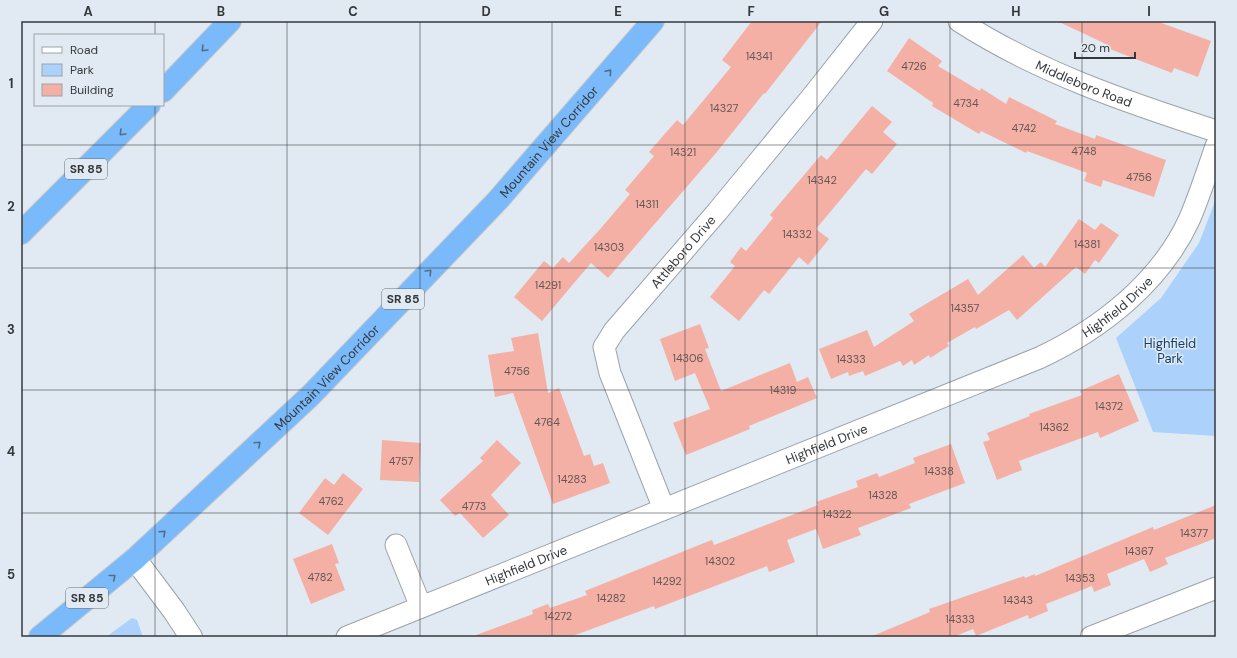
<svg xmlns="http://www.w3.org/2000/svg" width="1237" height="658" font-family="'DM Sans',sans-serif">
	<rect width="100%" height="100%" fill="#e1eaf2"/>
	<path fill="#acd2fb" d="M1216 199V436L1153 432 1116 338 1161 298 1199 243Z
		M132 618 137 620 143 637H106Z"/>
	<path fill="#f4b0a4" d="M752 21H822L765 94 764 93 716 153 608 278 591 263 542 321 514 297 544 261 553 268 563 257 569 263 602 227 630 194 625 190 654 156 649 152 677 120 683 125 731 67 722 60Z
		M1057 21H1156L1211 41 1198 77 1174 68 1172 73 1107 48 1108 45Z
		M909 38 942 61 938 66 980 91 981 88 1006 104 1009 97 1057 121 1055 124 1095 139 1096 135 1166 160 1154 197 1103 180 1101 187 1084 181 1087 173 1027 151 1026 153 981 131 979 134 932 106 933 103 887 71Z
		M872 106 892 122 883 132 897 144 872 174 866 169 816 229 829 239 808 265 799 257 769 294 764 290 739 321 710 297 735 266 730 262 741 247 746 251 773 218 770 215 821 155 827 160Z
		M1079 219 1095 230 1101 223 1119 235 1099 263 1095 260 1085 274 1076 267 1017 320 1009 310 976 329 975 327 947 343 949 346 930 358 929 355 914 365 912 360 903 366 900 361 865 376 863 371 849 376 848 372 831 379 819 349 867 330 874 347 914 321 909 314 968 279 978 295 1023 255 1034 268 1041 262 1045 267Z
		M700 324 709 348 705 349 721 391 790 363 797 382 808 377 817 398 749 426 750 429 686 455 673 423 710 409 695 373 675 381 660 339Z
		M538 333 548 393 559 388 584 456 590 454 594 466 603 463 610 483 553 504 513 393 495 397 488 355 514 351 511 338Z
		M1119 374 1139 421 1100 438 1098 432 1019 461 1022 470 997 480 983 442 990 440 987 433 1030 416 1029 414 1082 395 1080 391Z
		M382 440 421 443 419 482 380 480Z
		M497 440 521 463 491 495 509 515 483 538 460 513 455 516 440 500 483 461 480 458Z
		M951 444 965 483 909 504 911 508 858 528 861 535 823 549 816 529 787 540 795 562 769 572 767 566 655 609 654 606 570 637H477L476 635 533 614 532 610 548 604 550 608 587 595 585 591 704 543 712 540 714 545 818 505 816 502 858 487 856 481 877 473 879 477 915 463 913 458Z
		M343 473 363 489 328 535 299 513 325 478 334 485Z
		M1216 505V538L1165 558 1168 564 1150 572 1144 559 1107 574 1111 585 1094 592 1092 586 1046 604 1048 611 1029 619 1028 615 976 636 973 629 953 637H870L930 612 929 609 1024 576 1025 578 1035 574V576L1153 527 1154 530Z
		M332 544 339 563 335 564 345 590 311 604 293 559Z"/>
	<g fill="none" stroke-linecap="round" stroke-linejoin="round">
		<defs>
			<g id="minor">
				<path id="s1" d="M959 21C1038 72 1126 102 1216 131"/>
				<path id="s2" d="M664 509 610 373 604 347 614 331 717 212 811 98 872 21"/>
				<path d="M396 545 421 607"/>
				<path id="s3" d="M347 637 1039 358C1101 329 1161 282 1190 218 1200 194 1208 170 1216 146"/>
				<path d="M1091 637 1216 588"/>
			</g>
			<path id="tertiary" d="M135 559 174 611 191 637"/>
			<g id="trunk">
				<path d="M163 91 230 21"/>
				<path d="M21 233 149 105"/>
				<path id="s4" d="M40 637 135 559 311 395 498 200 653 21"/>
			</g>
		</defs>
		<use href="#minor" stroke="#9ba3ab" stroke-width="23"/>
		<use href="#tertiary" stroke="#9ba3ab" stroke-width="24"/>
		<use href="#trunk" stroke="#c6c7c8" stroke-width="24"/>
		<use href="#minor" stroke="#fff" stroke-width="21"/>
		<use href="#tertiary" stroke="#fff" stroke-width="22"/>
		<use href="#trunk" stroke="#7abafb" stroke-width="22"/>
	</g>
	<defs><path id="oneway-chevron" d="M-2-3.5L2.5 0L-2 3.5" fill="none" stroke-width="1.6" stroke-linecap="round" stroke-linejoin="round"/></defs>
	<g stroke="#506c88">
		<use href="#oneway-chevron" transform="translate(204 49) rotate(134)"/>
		<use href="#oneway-chevron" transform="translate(609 72) rotate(-49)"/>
		<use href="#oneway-chevron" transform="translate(122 133) rotate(135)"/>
		<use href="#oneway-chevron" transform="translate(429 272) rotate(-46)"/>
		<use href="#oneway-chevron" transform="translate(258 444) rotate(-43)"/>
		<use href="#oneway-chevron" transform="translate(163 533) rotate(-43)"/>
		<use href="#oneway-chevron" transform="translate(113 577) rotate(-39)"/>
	</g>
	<path fill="none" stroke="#34383b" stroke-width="1" stroke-opacity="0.55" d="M155 21V35M287 21V637M420 21V637M552 21V637M685 21V637M817 21V637M950 21V637M1082 21V637M155 105V637M21 145H1216M21 268H1216M21 390H1216M21 513H1216"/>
	<g text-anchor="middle" stroke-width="3" stroke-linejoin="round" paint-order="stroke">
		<g font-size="11" fill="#645655">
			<text x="759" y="60">14341</text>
			<text x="914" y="70">4726</text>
			<text x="966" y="107">4734</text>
			<text x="724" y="112">14327</text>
			<text x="1024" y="132">4742</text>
			<text x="1084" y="155">4748</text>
			<text x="683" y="156">14321</text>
			<text x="1139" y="181">4756</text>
			<text x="822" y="184">14342</text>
			<text x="647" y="208">14311</text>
			<text x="797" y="238">14332</text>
			<text x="1087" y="248">14381</text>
			<text x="609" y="251">14303</text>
			<text x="548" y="289">14291</text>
			<text x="965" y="312">14357</text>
			<text x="688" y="362">14306</text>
			<text x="851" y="363">14333</text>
			<text x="517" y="375">4756</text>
			<text x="783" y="394">14319</text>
			<text x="1109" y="410">14372</text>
			<text x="547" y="426">4764</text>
			<text x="1054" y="431">14362</text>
			<text x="401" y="465">4757</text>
			<text x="939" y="475">14338</text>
			<text x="572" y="483">14283</text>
			<text x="883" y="499">14328</text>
			<text x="331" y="505">4762</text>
			<text x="474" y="510">4773</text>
			<text x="837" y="518">14322</text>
			<text x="1194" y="537">14377</text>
			<text x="1139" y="555">14367</text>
			<text x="720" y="565">14302</text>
			<text x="320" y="581">4782</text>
			<text x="1080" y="582">14353</text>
			<text x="667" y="585">14292</text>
			<text x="611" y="602">14282</text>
			<text x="1018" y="604">14343</text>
			<text x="558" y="620">14272</text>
			<text x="960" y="623">14333</text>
		</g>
		<g fill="#e1eaf2" stroke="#686d72" stroke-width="1">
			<rect x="65" y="159" width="42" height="20" rx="3"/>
			<rect x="382" y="289" width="42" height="20" rx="3"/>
			<rect x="66" y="588" width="42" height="20" rx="3"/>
		</g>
		<g font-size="12" font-weight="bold" fill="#34383b">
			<text x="86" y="173">SR 85</text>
			<text x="403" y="303">SR 85</text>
			<text x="87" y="602">SR 85</text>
		</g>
		<g font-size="13" fill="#34383b" stroke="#e1eaf2">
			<text dy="5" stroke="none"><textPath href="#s1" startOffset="140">Middleboro Road</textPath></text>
			<text dy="5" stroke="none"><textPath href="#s4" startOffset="711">Mountain View Corridor</textPath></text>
			<text dy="5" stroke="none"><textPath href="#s2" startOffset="297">Attleboro Drive</textPath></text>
			<text dy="5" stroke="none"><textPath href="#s3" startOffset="840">Highfield Drive</textPath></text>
			<text dy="5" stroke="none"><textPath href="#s4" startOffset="387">Mountain View Corridor</textPath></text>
			<text dy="5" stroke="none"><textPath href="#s3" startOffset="517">Highfield Drive</textPath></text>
			<text dy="5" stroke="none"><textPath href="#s3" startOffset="193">Highfield Drive</textPath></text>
		</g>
		<g font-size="13" fill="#10406b" stroke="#e1eaf2">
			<text x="1170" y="348">Highfield<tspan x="1170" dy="15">Park</tspan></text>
		</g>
	</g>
	<rect width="1237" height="658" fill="none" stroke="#e1eaf2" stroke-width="44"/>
	<rect x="34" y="34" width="130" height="72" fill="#e1eaf2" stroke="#9ca3a9"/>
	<rect x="42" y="47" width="20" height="6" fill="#ffffff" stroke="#9ca3a9"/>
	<text x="70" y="54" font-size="12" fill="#34383b">Road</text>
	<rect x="42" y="64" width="20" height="12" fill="#acd2fb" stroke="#9ca3a9"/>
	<text x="70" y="74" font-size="12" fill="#34383b">Park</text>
	<rect x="42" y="84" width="20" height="12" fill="#f4b0a4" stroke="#9ca3a9"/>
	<text x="70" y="94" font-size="12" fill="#34383b">Building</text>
	<path d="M1075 52v6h60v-6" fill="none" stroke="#34383b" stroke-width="2"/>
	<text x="1081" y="52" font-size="12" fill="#34383b" stroke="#e1eaf2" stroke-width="3" paint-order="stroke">20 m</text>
	<rect x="22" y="22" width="1193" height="614" fill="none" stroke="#34383b" stroke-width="1.5"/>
	<g font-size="13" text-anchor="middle" font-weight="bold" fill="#34383b">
		<text x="88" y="16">A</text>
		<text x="221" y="16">B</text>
		<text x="353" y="16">C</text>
		<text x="486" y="16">D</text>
		<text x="618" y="16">E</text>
		<text x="751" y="16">F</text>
		<text x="884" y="16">G</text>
		<text x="1016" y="16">H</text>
		<text x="1149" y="16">I</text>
		<text x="11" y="88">1</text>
		<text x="11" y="211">2</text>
		<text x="11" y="334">3</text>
		<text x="11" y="456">4</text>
		<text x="11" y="579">5</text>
	</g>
</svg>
